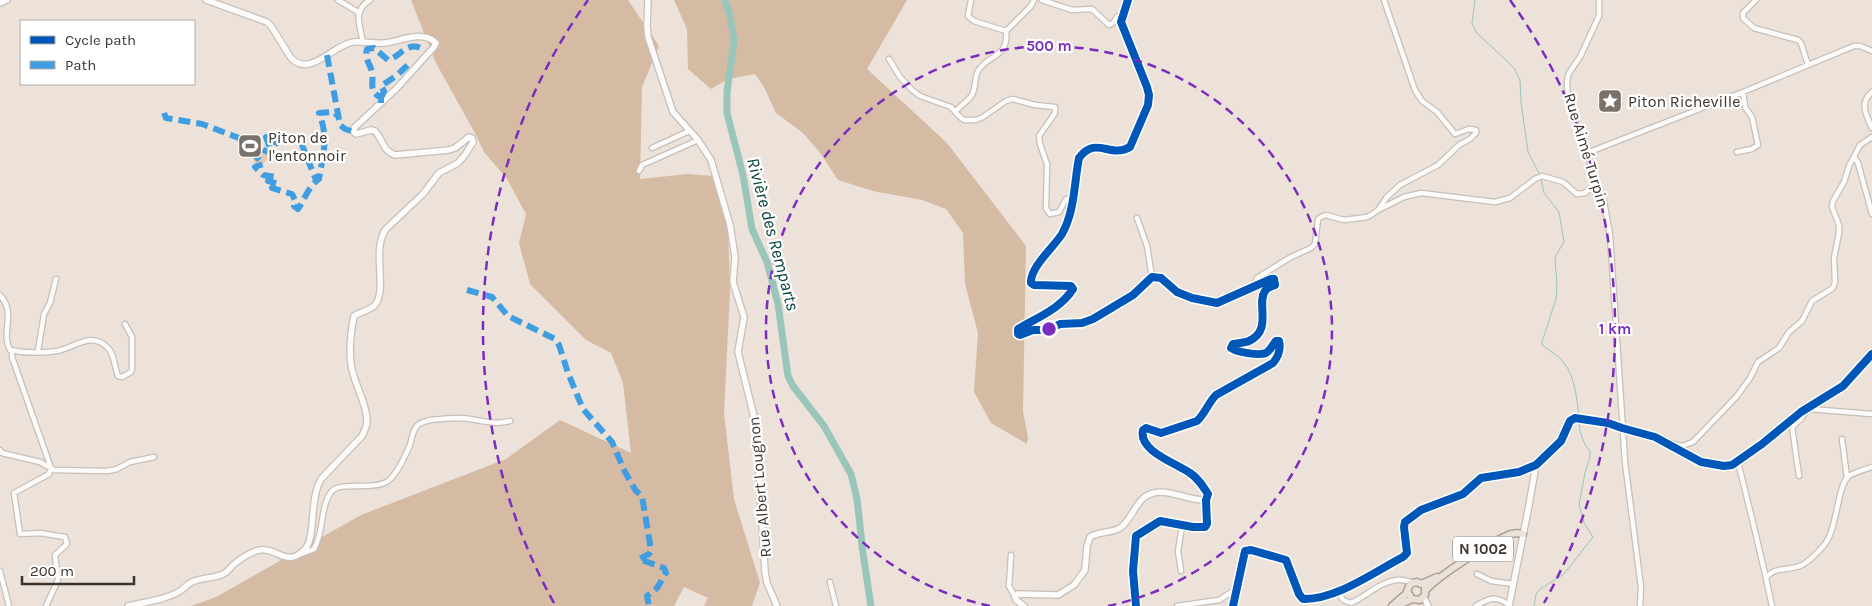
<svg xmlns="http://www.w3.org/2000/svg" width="1872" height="606" font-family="Karla,sans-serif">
	<rect width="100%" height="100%" fill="#ece2d9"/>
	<path fill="#e4c9b1" d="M239 138 272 154 263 164 255 167 252 154Z"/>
	<path fill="#d6bba4" d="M411 0H628L659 46 642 87 640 179 688 174 712 176 728 228 730 291 724 413 734 499 760 583 752 606H704L708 598 684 587 674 606H191L216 597 361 515 506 459 560 420 631 453 623 383 611 353 586 340 530 284 519 243 526 214 507 179 484 152 476 135 436 63Z
		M674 0H907L867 69 947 143 1026 246 1023 412 1028 437 1027 444 991 423 974 392 978 333 965 284 963 233 946 209 922 200 873 191 838 180 821 154 803 133 776 113 764 87 755 74 728 79 711 89 688 69 687 29Z"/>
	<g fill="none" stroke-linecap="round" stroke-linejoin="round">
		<path stroke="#9ac5bb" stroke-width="1" d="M1475 0 1472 23 1476 32 1514 68 1520 80 1521 102 1528 152 1540 175
			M1541 179 1544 193 1559 212 1564 242 1555 257 1557 287 1556 299 1542 342V345C1550 351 1558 355 1564 363 1575 376 1577 400 1579 417
			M1534 606 1536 594 1540 589 1564 574 1593 537 1584 523 1579 504 1585 473 1590 457V451L1585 445 1580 431 1579 421"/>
		<path stroke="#9ac5bb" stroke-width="7" d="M725 0 730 16 734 41 727 92V113L743 175 752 229 767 262 778 304 788 376 793 386 824 426 851 474 857 499 863 553 871 606"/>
		<defs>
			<path id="street" d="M338 0 358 12
				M971 0 968 16 974 21 1006 31
				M1042 0 1072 10 1092 9 1109 25 1113 23 1117 17 1121 16
				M1599 0V16L1580 57 1569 73 1567 81 1568 100 1604 202 1610 235 1625 462 1641 587 1640 606
				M1756 0 1743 13V18L1754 28 1798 40 1801 43 1808 65
				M1006 31 1031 6 1034 0
				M363 43C360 24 352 11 370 0
				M889 59 900 77 912 90 920 96 951 107 959 116 964 120H976L983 117 1006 101 1013 99 1035 105 1055 107V113L1039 136 1040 144 1047 164 1046 208 1050 214 1059 212 1066 199 1072 198
				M1872 92C1859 103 1866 115 1872 128
				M955 112C960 106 968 101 972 95 976 87 974 79 978 71 988 54 1009 58 1006 31
				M652 148 689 131
				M1737 152 1752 149 1758 145 1752 117 1745 107 1743 92
				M1587 153 1743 92 1854 46H1860L1872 51
				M1854 157 1858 163 1872 214
				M639 171 642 165 698 140
				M1378 210 1404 197 1421 193 1495 202 1510 198 1535 179 1542 176 1563 182 1577 194 1585 193 1597 182
				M1137 218 1147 246 1152 277
				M1253 287 1257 278 1291 257 1311 248 1315 244 1318 219 1321 217 1326 215 1344 220 1367 217 1371 215 1378 210 1387 197 1400 185 1438 165 1459 145 1470 139 1476 133V130L1469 129 1455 134 1437 112 1422 101 1415 90 1384 0
				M0 295C17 314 0 332 10 350 24 353 43 353 57 351 74 348 91 331 107 347 115 354 114 367 118 376L122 377 131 372 132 369V337L125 324
				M12 351V357L51 468 49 474 14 493 20 534 40 533 65 537 67 544 55 555 58 580 46 606
				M38 351 44 314 50 303 56 279
				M1809 409 1872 414
				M1622 428 1655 437 1701 462 1724 466 1732 465 1762 444 1801 412 1843 386 1872 354
				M1842 439 1847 478
				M1669 443 1682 446 1693 442 1737 396 1750 378 1758 362 1779 348 1789 332 1802 321 1812 301 1833 288 1835 282 1834 258 1839 233V225L1832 207 1833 201 1844 182 1849 166 1860 145 1872 137
				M0 450 2 453 40 462 54 470 108 471 117 469 130 462 154 457
				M1738 462C1750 510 1762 558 1772 606
				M1799 476 1792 427 1801 419 1807 410
				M301 554 314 549C324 533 320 505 332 491 342 481 373 491 388 481 398 473 405 456 410 445 412 438 413 428 419 424 422 422 427 421 430 420 439 419 451 418 461 418 478 419 493 426 510 421
				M1011 555 1009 586 1015 597
				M0 571 9 606
				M1181 571 1178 551 1182 526
				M1477 574 1491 581 1514 584
				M1766 578C1774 566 1791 571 1802 565 1810 561 1819 551 1825 544 1838 527 1837 483 1850 475 1857 472 1865 469 1872 467
				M830 582 836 606
				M1338 592 1343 600 1351 603C1367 596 1379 582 1397 580 1402 579 1408 582 1413 582
				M1136 606 1133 571 1136 536 1160 521 1193 527H1205L1207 524 1206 500
				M1177 606 1219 600 1235 590
				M1233 606 1245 551 1251 550 1286 560 1299 594 1303 599C1336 600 1374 572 1403 557L1407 553 1404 527 1405 522 1421 510 1463 494 1481 478 1519 472 1536 465
				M1476 606C1489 598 1496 595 1509 605"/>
			<path id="secondary" d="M648 0 647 26 648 37 673 112 698 140 711 160 730 225 735 257 733 282 744 317 738 352 756 425 765 572 767 583 777 606
				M0 3 7 0
				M1424 597 1428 606
				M128 606C144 602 166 600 180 591 184 589 187 584 192 582 202 577 216 579 225 573 228 571 231 567 233 565 240 559 247 554 256 551 276 544 286 570 305 549 316 538 309 500 321 479L362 436C364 432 367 426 367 421 367 403 353 382 351 364 349 349 351 331 354 316 360 312 369 311 375 305 388 289 371 249 386 229L423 194 439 173 458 163 465 155 473 142 472 138 469 137 455 148 449 150 395 155C383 151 383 140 375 131L371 130 356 134 354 132V128L396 89 434 47 436 43C422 29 399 42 384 43 374 44 363 41 353 42 333 45 310 78 291 58L271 26 267 22 206 0
				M1024 606 1016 600 1015 597 1018 594 1058 595 1074 585 1085 570 1087 546 1090 537C1100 531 1112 533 1120 528 1135 518 1135 493 1160 492 1176 492 1191 501 1206 500L1208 494C1203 486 1198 478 1190 473 1176 463 1138 451 1143 430L1146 428 1161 433 1197 421C1205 414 1208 403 1216 395L1273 363 1279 351V341H1276L1266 353 1240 352 1231 348 1233 344C1238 343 1244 343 1249 341 1273 330 1256 304 1265 291 1267 288 1271 286 1275 285L1274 279H1271L1217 303 1192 298 1177 292 1161 278 1152 277 1133 295 1093 319 1082 323 1060 324 1048 330H1033L1020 335 1018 334V329C1038 317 1060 309 1073 289L1071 286 1034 285 1031 283C1030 267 1054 247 1062 234 1075 211 1074 183 1079 158 1096 135 1110 159 1130 147L1148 105 1149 95 1147 87 1121 22 1128 0
				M1509 606 1529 505 1536 465 1561 441 1570 421 1575 418 1608 423 1622 428"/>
			<path id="primary" d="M1425 591C1436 577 1494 540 1511 534 1515 533 1519 533 1523 534
				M1412 599 1407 591 1410 584 1417 582 1421 584 1437 577
				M1392 606 1407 593
				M1397 606 1412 599 1420 600 1425 595V588"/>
		</defs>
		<use href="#street" stroke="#c7bfb9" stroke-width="7"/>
		<use href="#secondary" stroke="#c7bfb9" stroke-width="8"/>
		<use href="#primary" stroke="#af9f90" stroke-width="9"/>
		<use href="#street" stroke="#fcfbf9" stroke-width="4.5"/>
		<use href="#secondary" stroke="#fcfbf9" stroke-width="5.5"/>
		<use href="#primary" stroke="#e9e2db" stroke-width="6"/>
		<path stroke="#3f9de1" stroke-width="6" stroke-dasharray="12 6" stroke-linecap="butt" d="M327 55 340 125 345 129 354 132
			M379 96H382L384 91 381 86 396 76 409 64
			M381 103V98C368 90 374 86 372 73 371 64 364 60 367 49L374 48 388 60C402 56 405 42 421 48
			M164 113 166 118 202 124 239 138 272 154 266 137 277 143 279 136 291 140 295 138 300 140 316 180
			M239 138 263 164 255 167 263 175 275 177 268 181 278 184 272 188 292 194 295 200 294 206 298 209C305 199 309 185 319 179 323 154 329 138 319 113L333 112 337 115
			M467 290 492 297 508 316 555 339 559 345 568 373 583 409 612 442 625 472 636 491 642 496 651 550 649 554 639 559 664 568 666 573 657 588 647 596 649 606"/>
		<defs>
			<path id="cycleway" d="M1128 0 1121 22 1147 87 1149 95 1148 105 1130 147C1110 159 1096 135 1079 158 1074 183 1075 211 1062 234 1054 247 1030 267 1031 283L1034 285 1071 286 1073 289C1060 309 1038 317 1018 329V334L1020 335 1033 330H1048L1060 324 1082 323 1093 319 1133 295 1152 277 1161 278 1177 292 1192 298 1217 303 1271 279H1274L1275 285C1271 286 1267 288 1265 291 1256 304 1273 330 1249 341 1244 343 1238 343 1233 344L1231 348C1236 352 1259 356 1266 353 1270 351 1273 344 1276 341H1279C1281 349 1278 357 1273 363L1216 395C1208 403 1205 414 1197 421L1161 433 1146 428 1143 430C1138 451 1176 463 1190 473 1198 478 1203 486 1208 494L1206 500 1207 524 1205 527H1193L1160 521 1136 536 1133 571 1136 606
				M1233 606 1245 551 1251 550 1286 560 1299 594 1303 599C1336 600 1374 572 1403 557L1407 553 1404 527 1405 522 1421 510 1463 494 1481 478 1519 472 1536 465 1561 441 1570 421 1575 418 1608 423 1622 428 1655 437 1701 462 1724 466 1732 465 1762 444 1801 412 1843 386 1872 354"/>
		</defs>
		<use href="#cycleway" stroke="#fff" stroke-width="11"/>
		<use href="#cycleway" stroke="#0057b8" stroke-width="8"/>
	</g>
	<g fill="none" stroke="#7b2cbf" stroke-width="2.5" stroke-dasharray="9 6">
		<path d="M990 606A283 283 0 1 1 1108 606"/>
		<path d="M554 603A566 566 0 0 1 588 0M1510 0A566 566 0 0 1 1544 603"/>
	</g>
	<defs>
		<symbol id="sight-square" viewBox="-11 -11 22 22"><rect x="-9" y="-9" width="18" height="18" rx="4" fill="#7a716a" stroke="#fff"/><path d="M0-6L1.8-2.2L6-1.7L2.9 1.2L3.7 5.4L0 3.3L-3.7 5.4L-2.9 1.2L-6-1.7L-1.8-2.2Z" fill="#fff"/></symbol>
		<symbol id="stadium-square" viewBox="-11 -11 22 22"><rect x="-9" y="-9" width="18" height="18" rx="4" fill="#7a716a" stroke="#fff"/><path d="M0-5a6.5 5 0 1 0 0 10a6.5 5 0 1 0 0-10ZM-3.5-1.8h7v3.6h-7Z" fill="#fff"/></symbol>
	</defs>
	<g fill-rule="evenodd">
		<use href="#sight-square" x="1596" y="87" width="28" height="28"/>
		<use href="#stadium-square" x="236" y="132" width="28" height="28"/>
	</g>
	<g text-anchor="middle" stroke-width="4.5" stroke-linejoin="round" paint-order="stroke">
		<rect fill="#fff" stroke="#76716d" stroke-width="1" x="1453" y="536.5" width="60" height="25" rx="4"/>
		<g font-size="15" font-weight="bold" fill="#3c342e">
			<text x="1483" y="554">N 1002</text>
		</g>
		<g font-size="16" fill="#3c342e" stroke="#fff" text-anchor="start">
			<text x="1628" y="107">Piton Richeville</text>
			<text x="268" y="143">Piton de<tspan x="268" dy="18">l'entonnoir</tspan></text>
		</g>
		<g font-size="16" fill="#3c342e" stroke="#fff">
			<text transform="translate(1587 150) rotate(73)" y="6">Rue Aimé Turpin</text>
			<text transform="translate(759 487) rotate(-95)" y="6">Rue Albert Lougnon</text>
		</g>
		<g font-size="18" font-style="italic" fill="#07443d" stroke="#fff">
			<text transform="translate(773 234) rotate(75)" y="6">Rivière des Remparts</text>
		</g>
	</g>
	<circle cx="1049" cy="329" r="8" fill="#7b2cbf" stroke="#fff" stroke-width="2.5"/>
	<g font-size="15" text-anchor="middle" font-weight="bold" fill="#7b2cbf" stroke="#fff" stroke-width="4.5" stroke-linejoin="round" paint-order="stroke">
		<text x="1049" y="51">500 m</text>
		<text x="1615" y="334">1 km</text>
	</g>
	<rect x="20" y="20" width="175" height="65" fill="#ffffff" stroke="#b1aeab"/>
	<rect x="30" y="36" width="25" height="8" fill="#0057b8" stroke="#b1aeab"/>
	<text x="65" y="45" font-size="15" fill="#3c342e">Cycle path</text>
	<rect x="30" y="61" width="25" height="8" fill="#3f9de1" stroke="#b1aeab"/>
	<text x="65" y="70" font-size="15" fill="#3c342e">Path</text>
	<path d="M22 576v8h112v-8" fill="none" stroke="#3c342e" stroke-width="2.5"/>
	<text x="30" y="576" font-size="15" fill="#3c342e" stroke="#ffffff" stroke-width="4" paint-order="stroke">200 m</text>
</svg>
